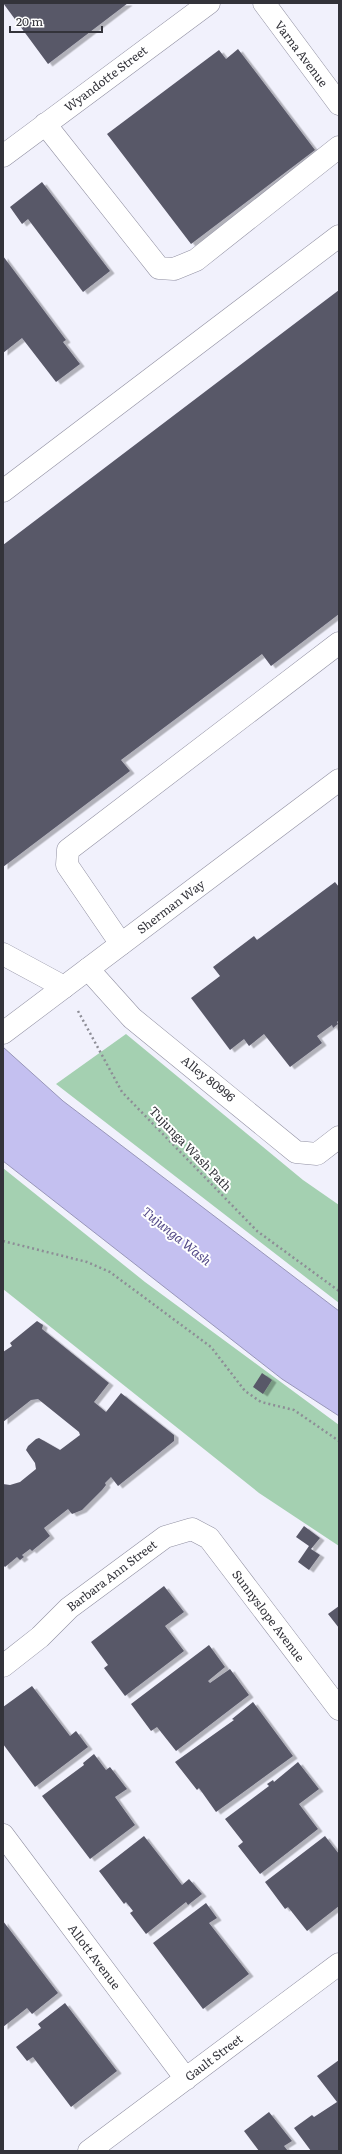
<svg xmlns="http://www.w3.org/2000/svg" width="342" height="2154" font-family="Literata,serif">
	<defs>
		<filter id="shadow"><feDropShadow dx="4.5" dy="2.5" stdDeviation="0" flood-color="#0004"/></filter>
	</defs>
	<rect width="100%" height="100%" fill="#f1f1fc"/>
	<path fill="#a4d0b1" d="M126 1034 303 1180 339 1205V1303L56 1084Z
		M3 1168 145 1282 339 1425V1546L259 1493 3 1289Z"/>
	<path fill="#c4c0f0" stroke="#9896b9" d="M3 1047 63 1101 339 1311V1416L282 1379 3 1161Z"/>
	<path fill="#595868" filter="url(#shadow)" d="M3 3H128L48 64Z
		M238 49 315 150 191 244 107 134 219 50 226 59Z
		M42 182 110 271 83 292 28 219 22 224 10 207Z
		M3 256 66 340 63 342 80 364 56 382 22 338 3 353Z
		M339 290V614L271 666 262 654 121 760 130 771 3 867V545Z
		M335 882 339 887V1020L337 1022 338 1024 333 1028 332 1025 317 1036 322 1043 290 1067 264 1034 249 1046 244 1039 230 1050 191 998 220 976 213 967 254 936 257 940Z
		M37 1321 43 1325 42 1329 109 1383 94 1402 106 1412 121 1393 174 1435V1441L118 1486 111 1477 105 1483 106 1485 102 1490 82 1510 72 1514 68 1509 44 1528 50 1536 32 1551 30 1549 22 1555 24 1557 20 1560 17 1557 5 1567 3 1565V1484L10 1485 20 1482 36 1469 35 1463 26 1450 28 1446 36 1439 39 1438 60 1450 80 1435 79 1432 38 1399 31 1400 3 1422V1352L12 1346 10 1343Z
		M262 1373 272 1380 263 1394 253 1387Z
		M304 1526 320 1538 311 1549 320 1555 309 1570 298 1562 309 1546 296 1537Z
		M164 1586 184 1612 165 1626 184 1651 125 1696 104 1668 108 1665 91 1642Z
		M339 1606V1628L328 1614Z
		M209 1645 225 1667 208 1681 210 1683 230 1669 249 1695 176 1751 157 1727 151 1731 131 1704Z
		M32 1686 70 1736 76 1731 88 1747 35 1787 3 1744V1707Z
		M253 1702 293 1756 216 1812 199 1788 197 1790 175 1762 234 1720 232 1719Z
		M94 1754 106 1770 110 1767 127 1789 115 1797 135 1825 90 1859 42 1796 84 1765 83 1763Z
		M298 1762 319 1789 299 1804 318 1829 260 1874 238 1846 243 1842 225 1819 269 1786 267 1784 273 1780 274 1782Z
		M144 1836 182 1885 189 1879 202 1894 188 1905 186 1902 146 1934 130 1913 133 1911 126 1902 124 1904 99 1871Z
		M325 1836 339 1854V1906L307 1931 288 1907 285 1909 265 1882Z
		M206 1903 217 1918 209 1923 249 1974 203 2009 153 1943Z
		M3 1921 58 1993 32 2014 27 2008 3 2027Z
		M65 2003 117 2071 71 2107 33 2057 27 2061 16 2047 41 2028 38 2024Z
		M339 2060V2151H311L294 2128 312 2115 314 2117 337 2102 317 2076Z
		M269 2112 292 2141 284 2146 288 2151H259L244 2131Z"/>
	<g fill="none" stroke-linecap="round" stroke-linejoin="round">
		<defs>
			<path id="minor" d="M264 3 339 104
				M45 124 159 268 174 269 196 260 339 147
				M3 156 209 3
				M3 491 339 236
				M121 944 67 865 68 850 339 643
				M3 954 64 987
				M88 969 132 1018 296 1152 317 1154 339 1137
				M3 1666 40 1637 69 1608 165 1537 192 1529 209 1538 339 1709
				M3 1835 186 2079
				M89 2151 339 1964"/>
			<path id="major" d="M3 1033 339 780"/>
		</defs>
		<use href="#minor" stroke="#9190a2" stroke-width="23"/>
		<use href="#major" stroke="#9190a2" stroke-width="23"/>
		<path stroke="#8d8d96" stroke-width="2.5" stroke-dasharray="2 3" stroke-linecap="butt" d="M78 1011 122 1092 257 1231 339 1291
			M3 1241 87 1262 110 1272 211 1347 245 1391 261 1402 294 1410 339 1441"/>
		<use href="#minor" stroke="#fff" stroke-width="22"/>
		<use href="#major" stroke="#fff" stroke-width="22"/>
	</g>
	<g text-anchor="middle" stroke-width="4" stroke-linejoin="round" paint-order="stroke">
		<g font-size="12" fill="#33333a" stroke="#fff">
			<text transform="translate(301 54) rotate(53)" y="4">Varna Avenue</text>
			<text transform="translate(106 79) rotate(-37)" y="4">Wyandotte Street</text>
			<text transform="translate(171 907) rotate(-37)" y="4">Sherman Way</text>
			<text transform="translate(208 1079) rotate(39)" y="4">Alley 80996</text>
			<text transform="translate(190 1149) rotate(46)" y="4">Tujunga Wash Path</text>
			<text transform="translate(112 1576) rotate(-37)" y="4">Barbara Ann Street</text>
			<text transform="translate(268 1616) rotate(53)" y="4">Sunnyslope Avenue</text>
			<text transform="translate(94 1957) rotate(53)" y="4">Allott Avenue</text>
			<text transform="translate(214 2058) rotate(-37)" y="4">Gault Street</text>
		</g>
		<g font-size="13" font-style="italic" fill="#544b88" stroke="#fff">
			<text transform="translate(177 1236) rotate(39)" y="5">Tujunga Wash</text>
		</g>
	</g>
	<rect width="342" height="2154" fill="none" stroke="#33333a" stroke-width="8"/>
	<path d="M10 26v6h92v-6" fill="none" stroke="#33333a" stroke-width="2"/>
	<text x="16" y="26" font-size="12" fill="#33333a" stroke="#ffffff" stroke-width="3" paint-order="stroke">20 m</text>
</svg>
